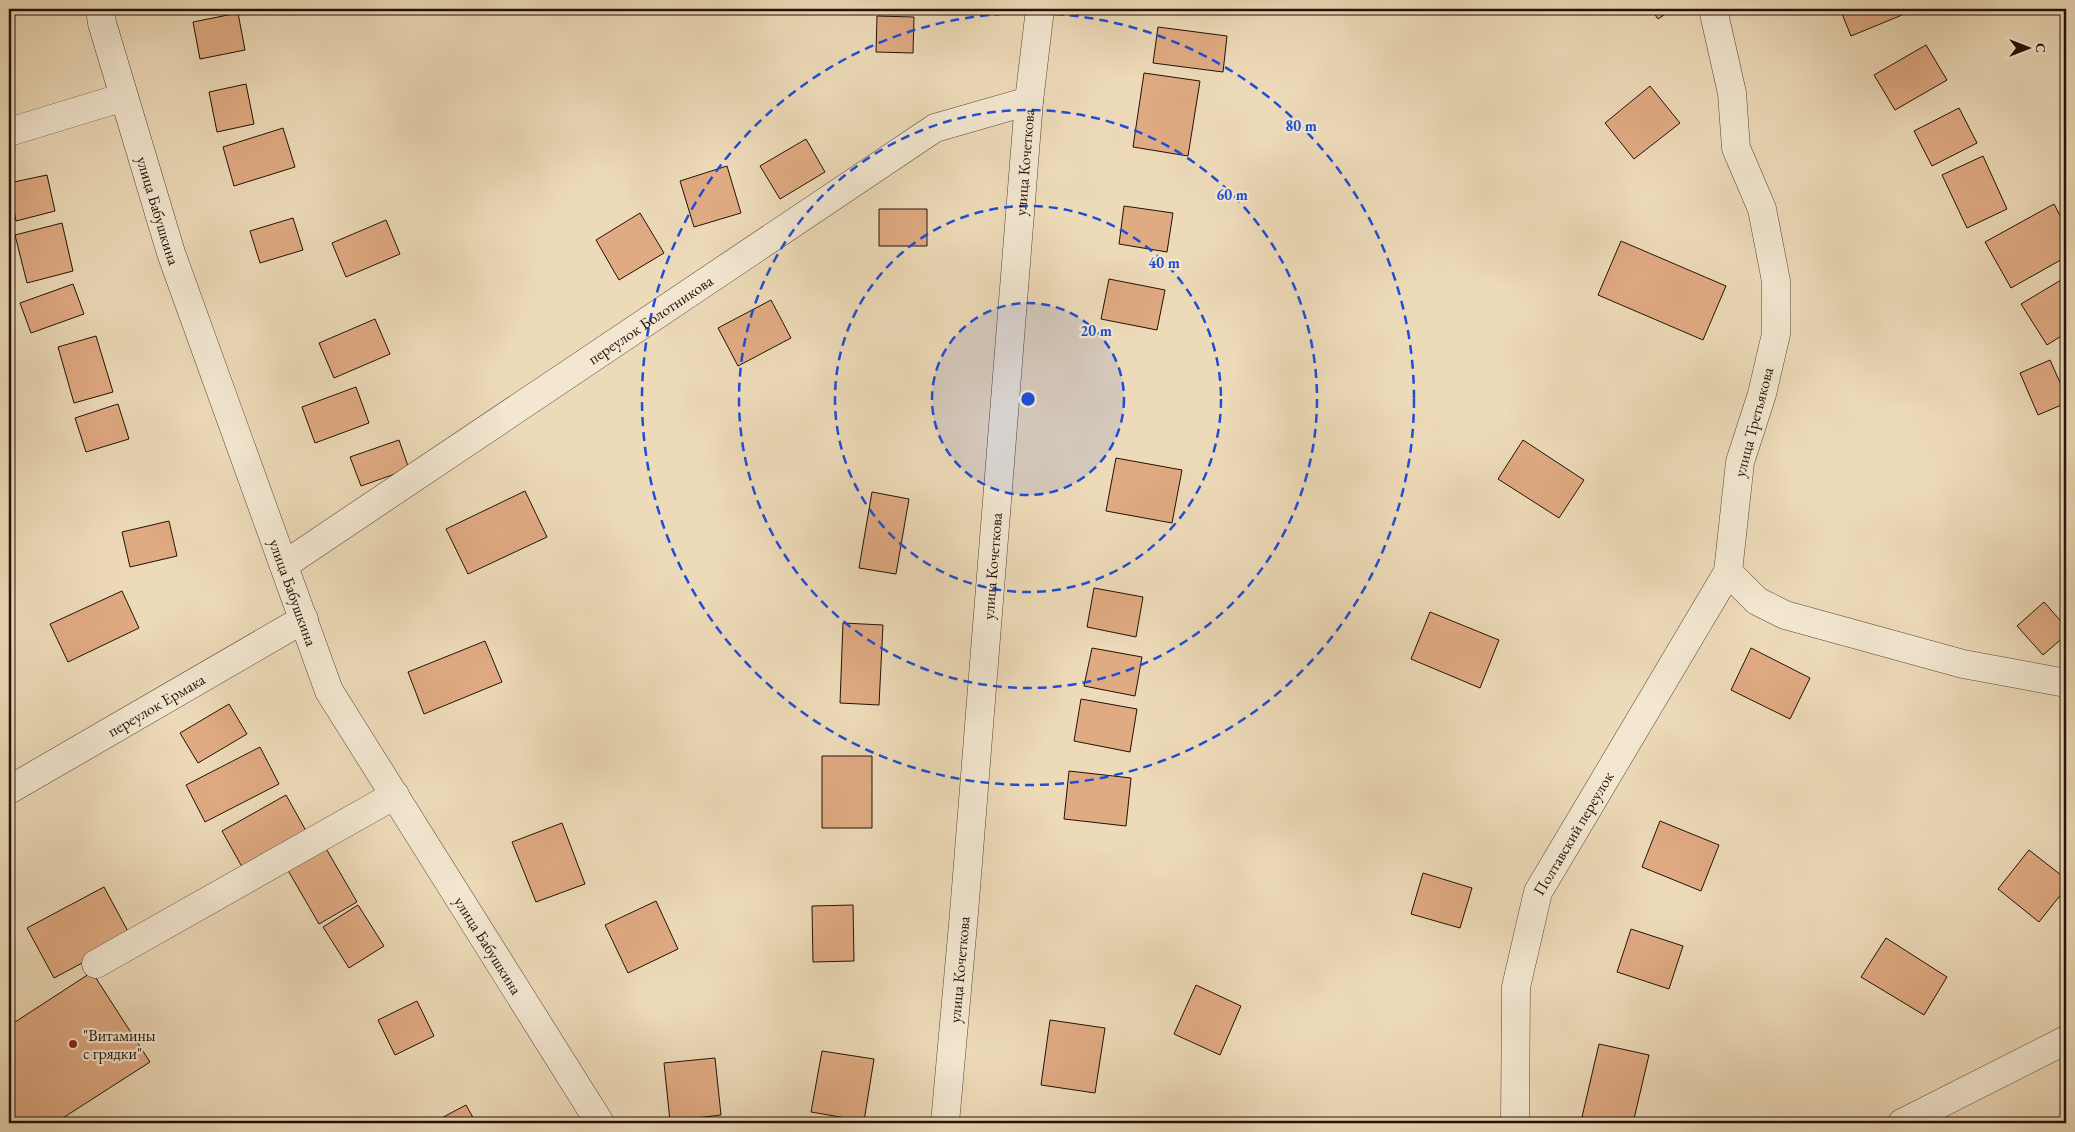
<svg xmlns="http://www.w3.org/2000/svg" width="2075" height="1132" font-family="'EB Garamond',serif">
	<rect width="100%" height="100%" fill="#eddab8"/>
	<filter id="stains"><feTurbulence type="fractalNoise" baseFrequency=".004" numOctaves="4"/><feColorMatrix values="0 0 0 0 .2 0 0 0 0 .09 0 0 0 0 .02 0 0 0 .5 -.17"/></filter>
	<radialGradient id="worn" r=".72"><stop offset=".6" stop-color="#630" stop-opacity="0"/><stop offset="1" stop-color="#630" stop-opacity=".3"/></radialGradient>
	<path fill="#e0aa82" stroke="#211206" d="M1651 9H1673L1658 19Z
		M1840 9H1899L1902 15 1851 36Z
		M238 13 245 50 200 59 193 22Z
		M877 16 914 17 913 53 876 52Z
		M1158 27 1227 36 1223 72 1153 63Z
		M1926 45 1947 80 1895 110 1874 75Z
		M1144 73 1200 81 1188 156 1133 147Z
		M246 84 254 124 217 132 209 92Z
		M1650 86 1680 123 1634 159 1605 123Z
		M1959 108 1977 143 1932 166 1914 131Z
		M283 128 295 167 234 186 223 147Z
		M806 139 825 172 780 199 760 166Z
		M1983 156 2007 209 1967 228 1942 175Z
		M727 166 741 213 694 227 680 181Z
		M47 175 55 211 16 221 9 183Z
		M2054 204 2066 227V257L2011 288 1985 242Z
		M1124 206 1173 213 1167 252 1119 244Z
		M879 209H927V246H879Z
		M640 213 664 253 619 280 596 240Z
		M293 218 303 250 260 263 250 231Z
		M386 220 400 254 346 277 332 243Z
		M62 223 73 271 27 283 15 235Z
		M1621 241 1726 286 1703 340 1598 295Z
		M2066 277V333L2047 345 2021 304Z
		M1109 279 1165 290 1157 330 1101 319Z
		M73 284 84 314 31 333 20 303Z
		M771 300 791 338 738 366 718 328Z
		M375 319 390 354 334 378 319 343Z
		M96 336 113 392 74 403 58 347Z
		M2050 360 2066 396V403L2038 415 2020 373Z
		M356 387 369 423 315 443 302 407Z
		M118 404 129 439 86 452 75 418Z
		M399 440 409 469 361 486 350 457Z
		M1523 440 1584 480 1559 518 1498 479Z
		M1116 458 1182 470 1172 523 1106 511Z
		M525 491 547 537 468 574 446 529Z
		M872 492 909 499 896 574 859 568Z
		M169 521 177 556 130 567 122 532Z
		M1094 588 1143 597 1136 637 1087 627Z
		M122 591 139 628 68 662 50 624Z
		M2044 602 2066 627V635L2043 655 2017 626Z
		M1430 612 1499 640 1480 688 1411 659Z
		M843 623 883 625 879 705 840 703Z
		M485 641 502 682 424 714 408 672Z
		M1092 648 1142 657 1135 696 1084 686Z
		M1751 648 1810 678 1790 719 1731 690Z
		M1081 699 1137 709 1130 752 1074 741Z
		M229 704 247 734 198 763 180 733Z
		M260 747 279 784 205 822 186 785Z
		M822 756H872V828H822Z
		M1069 771 1131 778 1126 826 1064 819Z
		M286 795 310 838 246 874 222 831Z
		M1660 821 1719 845 1701 891 1642 867Z
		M562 823 585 884 536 902 512 842Z
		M324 845 357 902 319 924 286 867Z
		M2029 850 2066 879V888L2039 922 1998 889Z
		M1423 873 1472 888 1460 928 1411 914Z
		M104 887 131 937 54 978 27 928Z
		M656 901 678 949 628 973 605 925Z
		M358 905 384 946 349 968 323 927Z
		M853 905 854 961 813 962 812 906Z
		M1631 929 1683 946 1669 989 1617 972Z
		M1886 938 1947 977 1924 1015 1861 977Z
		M92 972 150 1062 55 1123H14L9 1115V1026Z
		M1196 985 1241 1006 1220 1055 1174 1034Z
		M417 1001 434 1036 395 1055 378 1020Z
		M1050 1020 1105 1028 1095 1093 1041 1085Z
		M1599 1044 1649 1055 1633 1123H1608L1582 1117Z
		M822 1051 874 1059 864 1121 811 1112Z
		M715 1058 721 1115 670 1121 664 1063Z
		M466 1105 476 1123H432Z"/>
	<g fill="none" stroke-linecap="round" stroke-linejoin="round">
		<defs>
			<g id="minor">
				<path id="s1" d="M100 9 102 23 171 253 329 691 600 1123"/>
				<path d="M1713 9 1732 93 1736 148 1762 209 1776 281V334L1762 394 1740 462 1728 572 1757 601 1785 615 1963 664 2066 683"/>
				<path d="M9 132 124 97"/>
				<path id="s2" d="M284 565 935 128 1029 101"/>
				<path id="s3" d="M9 790 304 619"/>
				<path d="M96 964 395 795"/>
				<path id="s4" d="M945 1123 964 913 1029 101 1040 9"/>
				<path id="s5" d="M1515 1123 1516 987 1538 892 1728 572"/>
				<path d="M1902 1123 2066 1040"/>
			</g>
		</defs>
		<use href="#minor" stroke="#544432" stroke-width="29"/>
		<use href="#minor" stroke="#f3e7d1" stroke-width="28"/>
	</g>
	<circle cx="1028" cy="399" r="96" fill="#1d4ed8" fill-opacity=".12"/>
	<g fill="none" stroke="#1d4ed8" stroke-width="2.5" stroke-dasharray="9 6">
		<circle cx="1028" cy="399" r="96"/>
		<circle cx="1028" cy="399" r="193"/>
		<circle cx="1028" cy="399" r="289"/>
		<circle cx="1028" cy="399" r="386"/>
	</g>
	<circle fill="#8f2418" stroke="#f3e7d1" stroke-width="2" cx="73" cy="1044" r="5"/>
	<g text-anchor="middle" stroke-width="4.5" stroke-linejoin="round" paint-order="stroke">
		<g font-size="16" fill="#211206" stroke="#f3e7d1">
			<text dy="6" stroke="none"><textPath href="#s4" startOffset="964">улица Кочеткова</textPath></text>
			<text dy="6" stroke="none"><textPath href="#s1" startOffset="210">улица Бабушкина</textPath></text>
			<text dy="6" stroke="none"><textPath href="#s2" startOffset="441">переулок Болотникова</textPath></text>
			<text transform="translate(1753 422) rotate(-75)" y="6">улица Третьякова</text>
			<text dy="6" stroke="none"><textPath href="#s4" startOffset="559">улица Кочеткова</textPath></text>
			<text dy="6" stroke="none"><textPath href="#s1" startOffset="615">улица Бабушкина</textPath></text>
			<text dy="6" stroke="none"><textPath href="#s3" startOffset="170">переулок Ермака</textPath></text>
			<text dy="6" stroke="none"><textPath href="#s5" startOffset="302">Полтавский переулок</textPath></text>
			<text dy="6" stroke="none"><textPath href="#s1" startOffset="1020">улица Бабушкина</textPath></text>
			<text dy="6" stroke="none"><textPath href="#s4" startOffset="154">улица Кочеткова</textPath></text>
		</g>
		<g font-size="16" fill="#211206" stroke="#f3e7d1" text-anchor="start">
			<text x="83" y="1041">"Витамины<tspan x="83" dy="18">с грядки"</tspan></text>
		</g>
	</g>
	<circle cx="1028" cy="399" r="8" fill="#1d4ed8" stroke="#f3e7d1" stroke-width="2.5"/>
	<g font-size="15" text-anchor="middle" font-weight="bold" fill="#1d4ed8" stroke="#f3e7d1" stroke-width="4.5" stroke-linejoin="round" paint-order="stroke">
		<text x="1301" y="131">80 m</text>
		<text x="1232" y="200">60 m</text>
		<text x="1164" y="268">40 m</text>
		<text x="1096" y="336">20 m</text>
	</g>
	<rect width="2075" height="1132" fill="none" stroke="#eddab8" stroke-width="30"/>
	<rect x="10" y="10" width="2055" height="1112" fill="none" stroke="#211206" stroke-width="2.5"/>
	<rect x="15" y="15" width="2045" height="1102" fill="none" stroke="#211206"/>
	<g transform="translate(2028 48) rotate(90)" stroke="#f3e7d1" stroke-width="4" paint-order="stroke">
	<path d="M0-4L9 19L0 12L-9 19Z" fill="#211206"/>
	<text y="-8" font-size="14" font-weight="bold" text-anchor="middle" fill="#211206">С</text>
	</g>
	<rect width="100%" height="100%" filter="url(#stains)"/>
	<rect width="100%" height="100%" fill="url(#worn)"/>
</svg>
